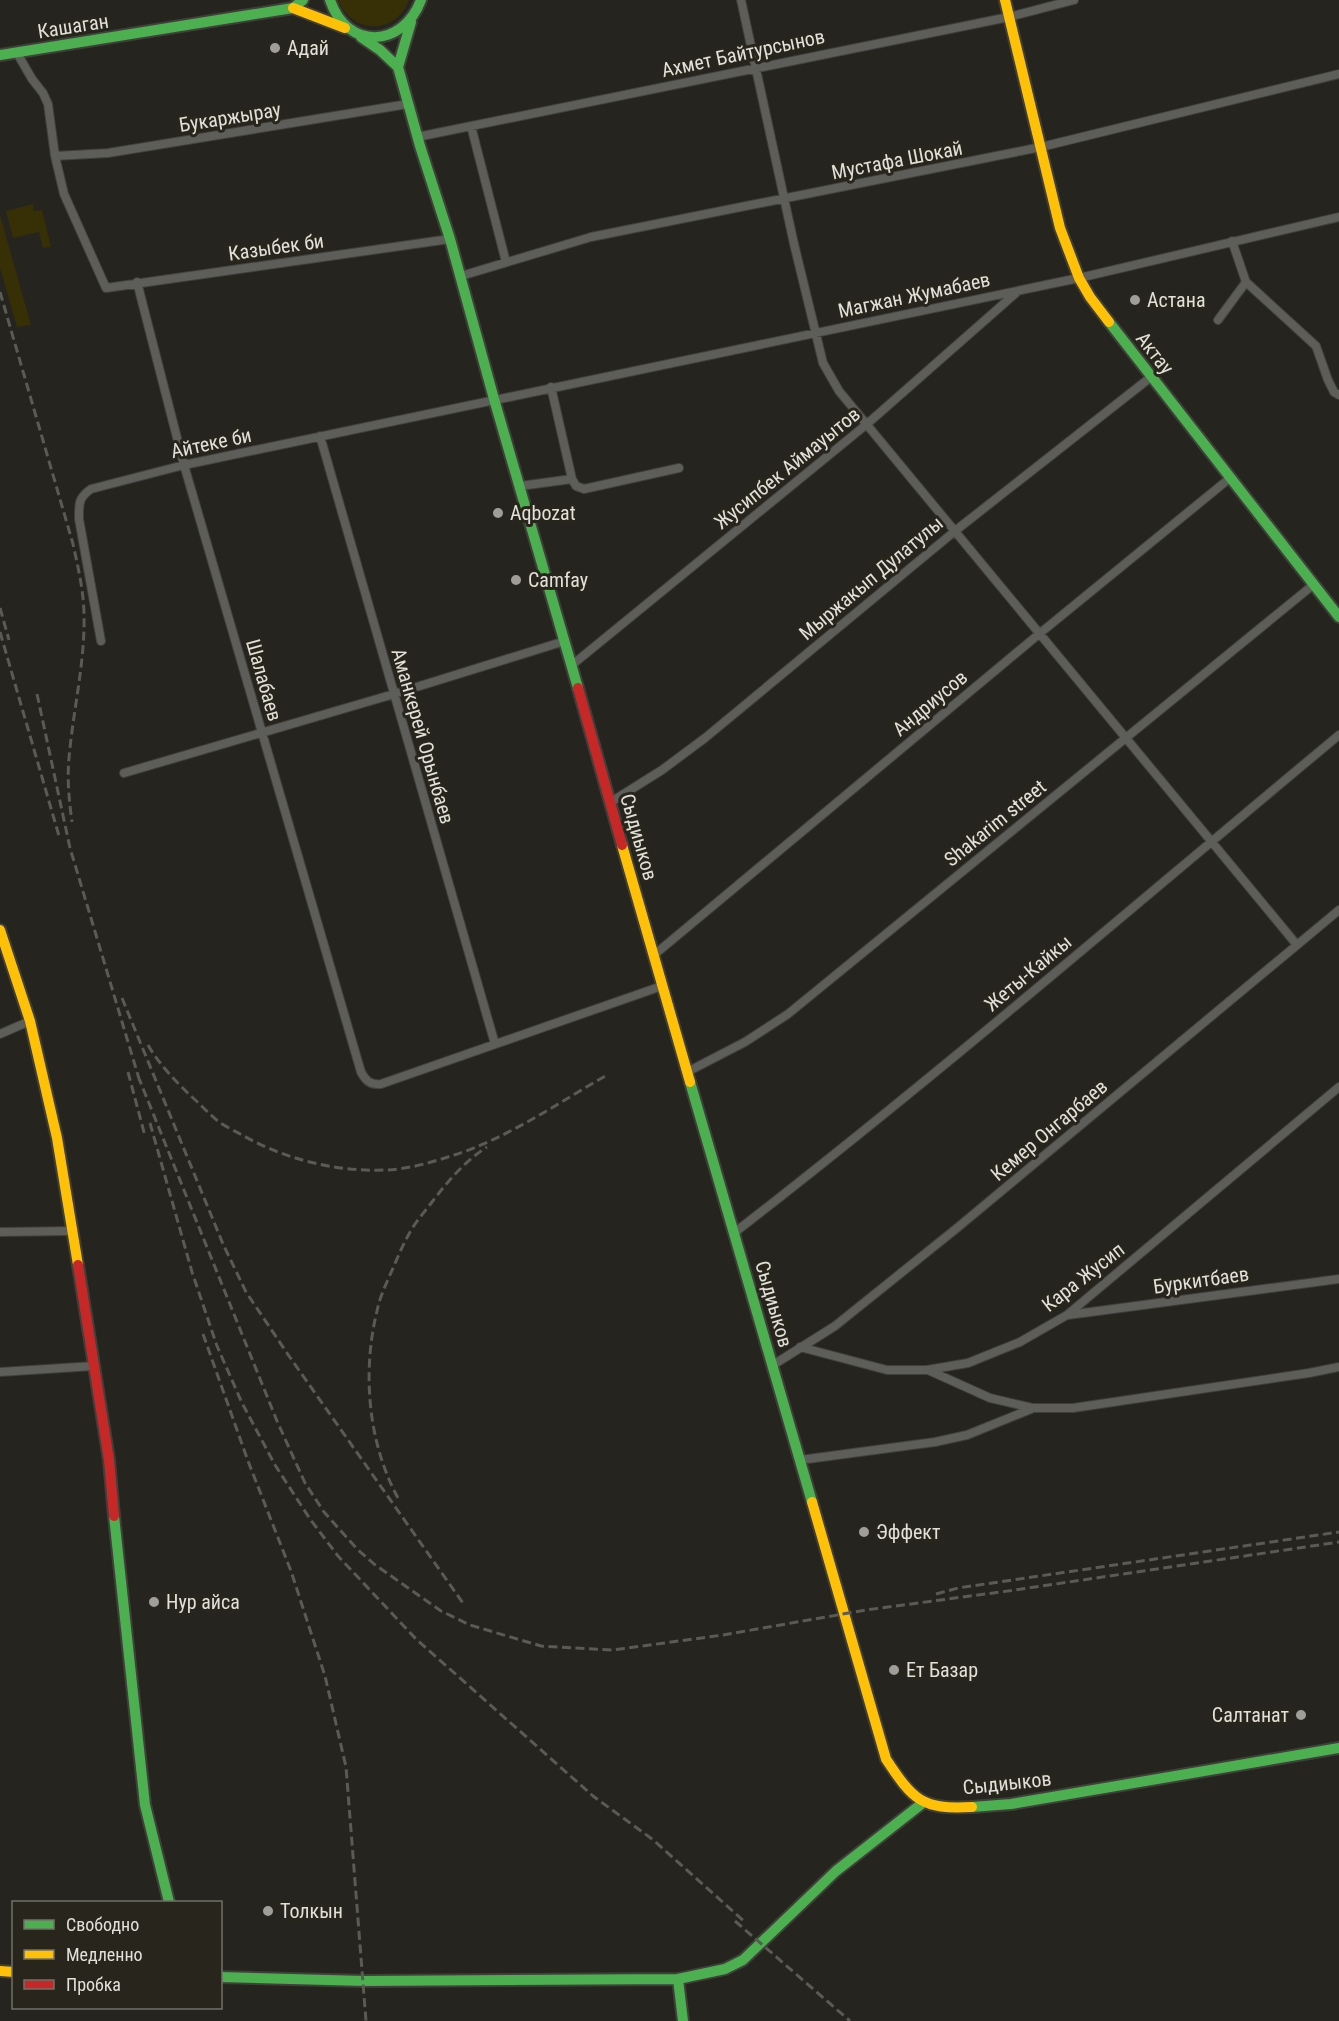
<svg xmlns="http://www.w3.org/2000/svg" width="1339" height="2021" font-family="'Roboto Condensed',sans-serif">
	<rect width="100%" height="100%" fill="#25241f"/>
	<path fill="#372f05" d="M338 0H409C396 35 352 35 338 0Z
		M33 204 34 211 42 210 51 247 43 248 39 232 13 238 6 211Z
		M0 215 31 325 17 327 0 268Z"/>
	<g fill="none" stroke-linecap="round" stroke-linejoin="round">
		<defs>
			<path id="street" d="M741 0 794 244 823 363 839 391 1297 945
				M17 53 32 79 43 93 48 104 55 156 64 194 106 288 450 239
				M471 126 506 262
				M417 137 1009 17 1074 0
				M55 156 108 153 408 104
				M1232 241 1246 282 1316 346 1328 380 1334 392 1339 395
				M461 276 591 237 1041 147 1339 74
				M137 282 184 465 361 1072C366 1081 370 1085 381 1084L662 986
				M1218 320 1246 282
				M551 387 572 479 576 486 584 489 679 468
				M320 436 495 1044
				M520 486 572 479
				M101 641 79 519C79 504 78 498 91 489L184 465 1079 278 1339 217
				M572 665 867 424 1017 292
				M124 773 394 694 565 641
				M611 802 662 770 705 738 955 531 1151 377
				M654 955 1039 634 1230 478
				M0 1034 30 1021
				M687 1072 745 1042 788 1014 1313 585
				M0 1232 72 1231
				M734 1233C941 1073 1138 902 1339 735
				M1068 1315 1339 1279
				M800 1347 887 1370H927L968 1363 1020 1342 1067 1315 1339 1087
				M773 1365 835 1326 957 1228 1339 910
				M928 1370 990 1398 1033 1408H1073L1309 1373 1339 1367
				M0 1372 94 1366
				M800 1460 935 1442 967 1435 1031 1409"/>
			<path id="fast" d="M330 0C347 51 403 48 421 0
				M411 22 398 67 420 146 450 239 494 399 578 688
				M361 37 380 50 398 67
				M0 55 293 8 303 0
				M1109 322 1339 617
				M690 1082 812 1502
				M114 1516 145 1805 169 1902
				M972 1807 1011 1804 1339 1748
				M220 1977 364 1981 678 1979 725 1969 743 1960 836 1871 924 1802
				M678 1979 683 2021"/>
			<path id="slow" d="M1005 0 1060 228 1079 278 1090 297 1109 322
				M293 8 345 28
				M622 845 690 1082
				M0 930 30 1021 57 1138 78 1265
				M812 1502 886 1759C913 1800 922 1810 972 1807
				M0 1971 14 1972"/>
			<path id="jam" d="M578 688 622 845
				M78 1265 109 1460 114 1516"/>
		</defs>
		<use href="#street" stroke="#403f3b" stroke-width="10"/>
		<use href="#fast" stroke="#403f3b" stroke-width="14"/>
		<use href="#slow" stroke="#403f3b" stroke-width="14"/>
		<use href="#jam" stroke="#403f3b" stroke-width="14"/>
		<use href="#street" stroke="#5d5d59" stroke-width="8"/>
		<use href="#fast" stroke="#4caf50" stroke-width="10"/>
		<use href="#slow" stroke="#ffc107" stroke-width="10"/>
		<use href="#jam" stroke="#c62828" stroke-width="10"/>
		<path stroke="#5b5a55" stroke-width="3" stroke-dasharray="9 4.5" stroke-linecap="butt" d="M0 292 73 544C78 567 84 592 84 616 85 663 73 711 69 758 67 779 69 800 72 822
			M0 608 9 640
			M0 632 59 836
			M37 694 70 848 140 1082
			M122 998 223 1244 246 1292 289 1356 465 1606
			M148 1045C159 1064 176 1082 192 1097 201 1105 209 1114 219 1122 226 1127 235 1131 242 1135 286 1160 337 1172 387 1170 409 1169 433 1162 454 1155 508 1138 558 1103 607 1075
			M128 1072 145 1136
			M138 1076 277 1421 305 1483 324 1512 357 1549 374 1564 441 1611 470 1625 541 1646 613 1650 723 1635 866 1610 1015 1590 1339 1542
			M150 1123 192 1272 217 1346 242 1403 275 1465 310 1519 338 1556 416 1639 593 1796 652 1839 746 1923
			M203 1334 248 1461 291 1571 325 1676 346 1767 366 2021
			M398 1498C368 1443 362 1372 377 1311 380 1296 387 1282 393 1268 399 1254 405 1240 413 1227 419 1218 426 1210 432 1202 448 1181 465 1161 487 1147
			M936 1594 958 1588 1339 1532
			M735 1921 850 2021"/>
	</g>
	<g fill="#9f9e98" stroke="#28261c" stroke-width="2">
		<circle cx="275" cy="48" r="6"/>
		<circle cx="1135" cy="300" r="6"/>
		<circle cx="498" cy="513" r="6"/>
		<circle cx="516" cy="580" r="6"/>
		<circle cx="864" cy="1532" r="6"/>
		<circle cx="154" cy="1602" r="6"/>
		<circle cx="894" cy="1670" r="6"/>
		<circle cx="1301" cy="1715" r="6"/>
		<circle cx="268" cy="1911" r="6"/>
	</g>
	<g text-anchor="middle" stroke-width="6" stroke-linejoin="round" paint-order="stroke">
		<g font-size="20" fill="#e1e0d9" stroke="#28261c">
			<text transform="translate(73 26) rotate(-9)" y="7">Кашаган</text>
			<text transform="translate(743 53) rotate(-12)" y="7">Ахмет Байтурсынов</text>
			<text transform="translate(230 117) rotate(-9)" y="7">Букаржырау</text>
			<text transform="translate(897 160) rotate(-11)" y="7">Мустафа Шокай</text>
			<text transform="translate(276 247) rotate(-8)" y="7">Казыбек би</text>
			<text transform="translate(914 295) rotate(-12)" y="7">Магжан Жумабаев</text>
			<text transform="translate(1155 353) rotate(52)" y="7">Актау</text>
			<text transform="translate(211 443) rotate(-12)" y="7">Айтеке би</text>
			<text transform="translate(787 468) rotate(-39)" y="7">Жусипбек Аймауытов</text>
			<text transform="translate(871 578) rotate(-40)" y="7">Мыржакып Дулатулы</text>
			<text transform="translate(264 680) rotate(74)" y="7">Шалабаев</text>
			<text transform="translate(930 703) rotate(-40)" y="7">Андриусов</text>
			<text transform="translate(423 736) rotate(74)" y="7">Аманкерей Орынбаев</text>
			<text transform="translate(995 823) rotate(-39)" y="7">Shakarim street</text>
			<text transform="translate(639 837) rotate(74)" y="7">Сыдиыков</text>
			<text transform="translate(1028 973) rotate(-40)" y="7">Жеты-Кайкы</text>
			<text transform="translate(1049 1130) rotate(-40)" y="7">Кемер Онгарбаев</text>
			<text transform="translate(1083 1277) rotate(-38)" y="7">Кара Жусип</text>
			<text transform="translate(1201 1280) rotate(-8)" y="7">Буркитбаев</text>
			<text transform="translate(774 1304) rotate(74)" y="7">Сыдиыков</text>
			<text transform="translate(1007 1783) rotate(-6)" y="7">Сыдиыков</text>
		</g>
		<g font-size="20" fill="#e1e0d9" stroke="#28261c" text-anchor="start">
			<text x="287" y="55">Адай</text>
			<text x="1147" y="307">Астана</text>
			<text x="510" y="520">Aqbozat</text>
			<text x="528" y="587">Camfay</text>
			<text x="876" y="1539">Эффект</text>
			<text x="166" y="1609">Нур айса</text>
			<text x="906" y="1677">Ет Базар</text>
			<text x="1289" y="1722" text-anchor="end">Салтанат</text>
			<text x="280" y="1918">Толкын</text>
		</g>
	</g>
	<rect x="12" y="1901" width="210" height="108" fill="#28261c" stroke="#727068" stroke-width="1.5"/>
	<rect x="24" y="1920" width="30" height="9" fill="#4caf50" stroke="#727068" stroke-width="1.5"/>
	<text x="66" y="1931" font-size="18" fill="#e1e0d9">Свободно</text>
	<rect x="24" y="1950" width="30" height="9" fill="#ffc107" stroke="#727068" stroke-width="1.5"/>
	<text x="66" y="1961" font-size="18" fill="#e1e0d9">Медленно</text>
	<rect x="24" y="1980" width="30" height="9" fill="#c62828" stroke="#727068" stroke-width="1.5"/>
	<text x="66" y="1991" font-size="18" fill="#e1e0d9">Пробка</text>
</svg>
